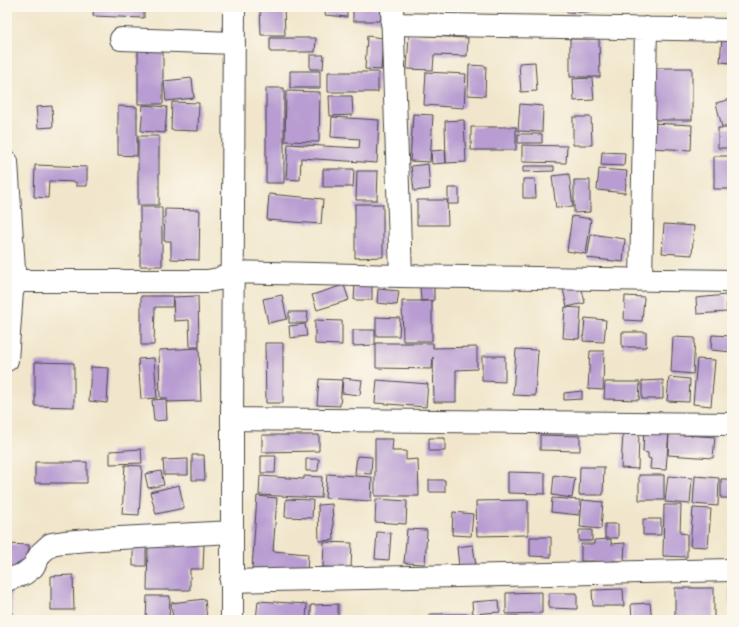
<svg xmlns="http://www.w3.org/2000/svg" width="739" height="627" font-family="'IM FELL Double Pica',serif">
	<rect width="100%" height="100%" fill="#fbf7ec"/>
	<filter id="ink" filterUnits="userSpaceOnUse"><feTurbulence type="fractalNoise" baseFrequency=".025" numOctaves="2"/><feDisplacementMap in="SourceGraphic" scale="8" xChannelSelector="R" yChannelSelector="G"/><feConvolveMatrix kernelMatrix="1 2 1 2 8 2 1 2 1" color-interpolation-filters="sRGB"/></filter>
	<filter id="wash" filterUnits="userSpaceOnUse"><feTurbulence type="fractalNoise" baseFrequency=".012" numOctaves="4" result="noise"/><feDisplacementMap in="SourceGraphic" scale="16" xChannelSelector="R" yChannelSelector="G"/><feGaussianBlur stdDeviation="0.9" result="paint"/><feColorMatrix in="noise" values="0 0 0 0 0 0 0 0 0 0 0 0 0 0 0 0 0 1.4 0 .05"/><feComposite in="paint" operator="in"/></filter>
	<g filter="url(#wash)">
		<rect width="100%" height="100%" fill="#f1e6cb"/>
		<g id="blocks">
			<path fill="#b89cd2" d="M94 7H144V18L93 16Z
				M260 7H284L285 35H261Z
				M326 7H347V17L325 15Z
				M353 7H381V21H353Z
				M567 7H595V11L567 13Z
				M409 35 468 38 467 56 434 55 433 70 407 69Z
				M367 36 383 38 381 70 365 69Z
				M270 38H316L315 52H270Z
				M722 38 732 39V63L720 62Z
				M570 39H599L600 77H570Z
				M138 45H163V104H138Z
				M310 55H324L323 69H310Z
				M535 62 537 91 521 92 519 63Z
				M469 65 486 66 485 96 468 95Z
				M654 68H692V120H655Z
				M290 71H320V88H290Z
				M328 72H378V92H328Z
				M426 72 466 74 464 108 424 105Z
				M192 78 194 98 166 101 164 81Z
				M592 78 594 100 574 101 573 79Z
				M266 88H284V183H266Z
				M286 91 320 92 319 142 285 141Z
				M329 96H352L353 115 330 116Z
				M731 99 732 103V124L722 127 716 103Z
				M172 102 199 103 198 131 171 130Z
				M520 104 543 106 542 132 518 131Z
				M143 105 167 107 165 133 141 131Z
				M52 106 53 127 38 128 36 107Z
				M118 106 137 107V156L118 155Z
				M413 114 433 115 430 162 410 161Z
				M332 117 379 120 377 163 301 158 300 180 286 179 288 144 359 148 360 139 331 137Z
				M573 117H591L592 145H573Z
				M464 120 466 162 446 163 445 121Z
				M651 123 692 125 691 150 649 148Z
				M471 127H516V150H471Z
				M718 128H732V148H718Z
				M518 134H542V143H518Z
				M138 136H159V205H138Z
				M522 145 567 146 566 163 522 162Z
				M445 150 446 163 432 164 431 151Z
				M602 152 625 153 624 166 601 165Z
				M714 156H732V189H714Z
				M428 164 430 189 414 191 411 166Z
				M35 165 87 167V186H76V182L49 181 48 198 34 197Z
				M523 166H554V171L523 172Z
				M323 169H354L353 187H323Z
				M599 169 627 171 625 193 597 190Z
				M357 171H378L377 200H356Z
				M569 174 573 207 556 208 552 176Z
				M523 179H535L536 198H523Z
				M574 180H590V212L574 213Z
				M448 188H459V204H448Z
				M269 194 323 199 321 224 267 220Z
				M417 200H447L448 225H417Z
				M355 204H383V257L355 258Z
				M140 207H162V266H140Z
				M165 209 200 210 199 260 171 259V241H164Z
				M572 216 591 219 586 254 567 251Z
				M664 224 694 226 692 255 662 253Z
				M591 234 625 239 623 262 587 258Z
				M355 284H372V300H354Z
				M344 285 349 300 317 310 312 295Z
				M581 285 585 303 567 307 563 289Z
				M434 286V300L421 301 420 287Z
				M378 289 399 291 397 305 377 303Z
				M282 295 287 319 268 323 263 299Z
				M726 295 727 312 697 314 696 298Z
				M141 296H173L172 307H155L154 345H141Z
				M198 296 199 347H190L189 320 174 321 173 297Z
				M625 296 644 297 642 321 624 320Z
				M402 301H432V341H403Z
				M565 307 581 308 579 339 563 338Z
				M289 312H308L307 323H289Z
				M376 317 400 318 399 336H376Z
				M585 318 606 320 604 342 583 341Z
				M315 320 342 321V345L315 344Z
				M305 324 307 336 290 338 289 326Z
				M353 330H375V345L353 346Z
				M622 332H646V347H622Z
				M712 335 732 336V352L711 350Z
				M673 337 695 338 693 374 671 372Z
				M265 343H283V403H266Z
				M376 343H433V348L477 347V369L456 370V402H434L433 357 432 369 376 368Z
				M199 348 201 401 167 402V398H160L159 350Z
				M516 349 538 350 535 396 513 395Z
				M590 351H604L603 390 588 389Z
				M482 356H505V382L482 381Z
				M154 358 157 398 141 399 138 359Z
				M697 359 715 360 711 406 693 404Z
				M35 362 74 363V407L35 406Z
				M91 367 109 368 107 403 89 401Z
				M669 377 690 379 689 402 667 401Z
				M343 378 362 380 360 395 342 393Z
				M319 379 342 380 340 406 317 405Z
				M377 380 428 384 426 407 375 403Z
				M663 380V399H642V381Z
				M605 382H640L639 400 604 399Z
				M582 391V399L564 400V393Z
				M166 399 167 420 154 421 152 400Z
				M644 428 669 430 666 470 650 469 651 459 648 458V453L643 452Z
				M623 432 639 433 638 469 621 468Z
				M669 434 715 437 713 458 668 455Z
				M262 435H319V451L262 452Z
				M540 435 580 436V451L540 450Z
				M429 438H445V451H429Z
				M375 439H393L392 451H406V460L418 459 419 496H375Z
				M141 449 142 463 110 464V451Z
				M192 455H204L205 480H192Z
				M261 456H276L275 473H261Z
				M357 456 372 457 371 474 355 473Z
				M188 459V475H164L163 460Z
				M306 459H319L318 471H306Z
				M35 462H87V483H35Z
				M125 465 142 466 139 515 122 514Z
				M580 467H604L603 495H579Z
				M161 471 164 485 148 488 145 474Z
				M508 472 545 473V494L508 493Z
				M327 474 372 477 371 501 325 498Z
				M554 475 575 478 572 498 552 495Z
				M639 475H664V500H639Z
				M260 476 304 479V476L322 477 321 498 259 495Z
				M668 476 692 478 690 504 665 502Z
				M695 476 719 478 718 506 693 504Z
				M721 479H732V498H721Z
				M429 480H445V492H429Z
				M179 485 184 508 156 514 150 492Z
				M257 496 277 498 273 551 308 554 307 572 252 569Z
				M552 498 580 500 579 515 551 512Z
				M286 499 313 500 312 518 285 517Z
				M376 499 407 501 406 524 375 522Z
				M528 500V535L477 536 476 501Z
				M582 500 603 502 601 529 580 527Z
				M332 504 334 540 319 541 318 505Z
				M664 505H681L680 533 687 534V557L663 556Z
				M693 508 711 509 708 547 690 546Z
				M453 512 473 514 471 536 452 535Z
				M643 519H661V535H643Z
				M605 524H618V538H605Z
				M407 529 427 530 425 564 404 563Z
				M579 530H592V541H579Z
				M377 532 391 533 389 560 375 559Z
				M530 537H551V557L530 556Z
				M611 539V544L625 543 624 561H612L611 566H594V561H581V544H594V540Z
				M324 542 352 543 351 568 323 567Z
				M7 544 29 545 28 569 7 568Z
				M148 544H204L203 569H190V590H147Z
				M473 545 476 566 459 567 457 547Z
				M133 547H146V566H133Z
				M73 575 74 610H51V576Z
				M729 587H732V604H729Z
				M675 588H714V620H692V619H675Z
				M623 589 624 606H593L592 590Z
				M7 590H11L12 615H7Z
				M542 592V613L506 614V593Z
				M549 593H577V609L549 608Z
				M147 596H170L169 620H146Z
				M205 599 207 620H173L171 603Z
				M499 600 500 612 473 614 472 602Z
				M258 601 307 604 306 620H256Z
				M650 603 652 619 632 620 631 604Z
				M338 604V620H311V605Z
				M429 614H469V620H429Z
				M518 616V620H500L499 617Z"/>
		</g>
	</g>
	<g filter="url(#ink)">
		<use href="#blocks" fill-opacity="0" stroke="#494743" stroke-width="1"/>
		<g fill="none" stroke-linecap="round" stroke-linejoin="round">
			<defs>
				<path id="minor" d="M392 7 401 276
					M392 24 732 30
					M121 39 234 43
					M7 162 15 285
					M641 279 646 28
					M7 360 12 292 15 285 21 281H207L219 279 232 272 401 276 732 281
					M232 419 732 424
					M7 580 24 574 33 567 41 553 51 544 64 542 101 539 232 532
					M231 581 732 570
					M232 620V419L234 7"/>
			</defs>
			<use href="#minor" stroke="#494743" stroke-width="24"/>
			<use href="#minor" stroke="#fff" stroke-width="22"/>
		</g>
	</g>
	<rect width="739" height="627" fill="none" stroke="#fbf7ec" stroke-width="24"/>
</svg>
